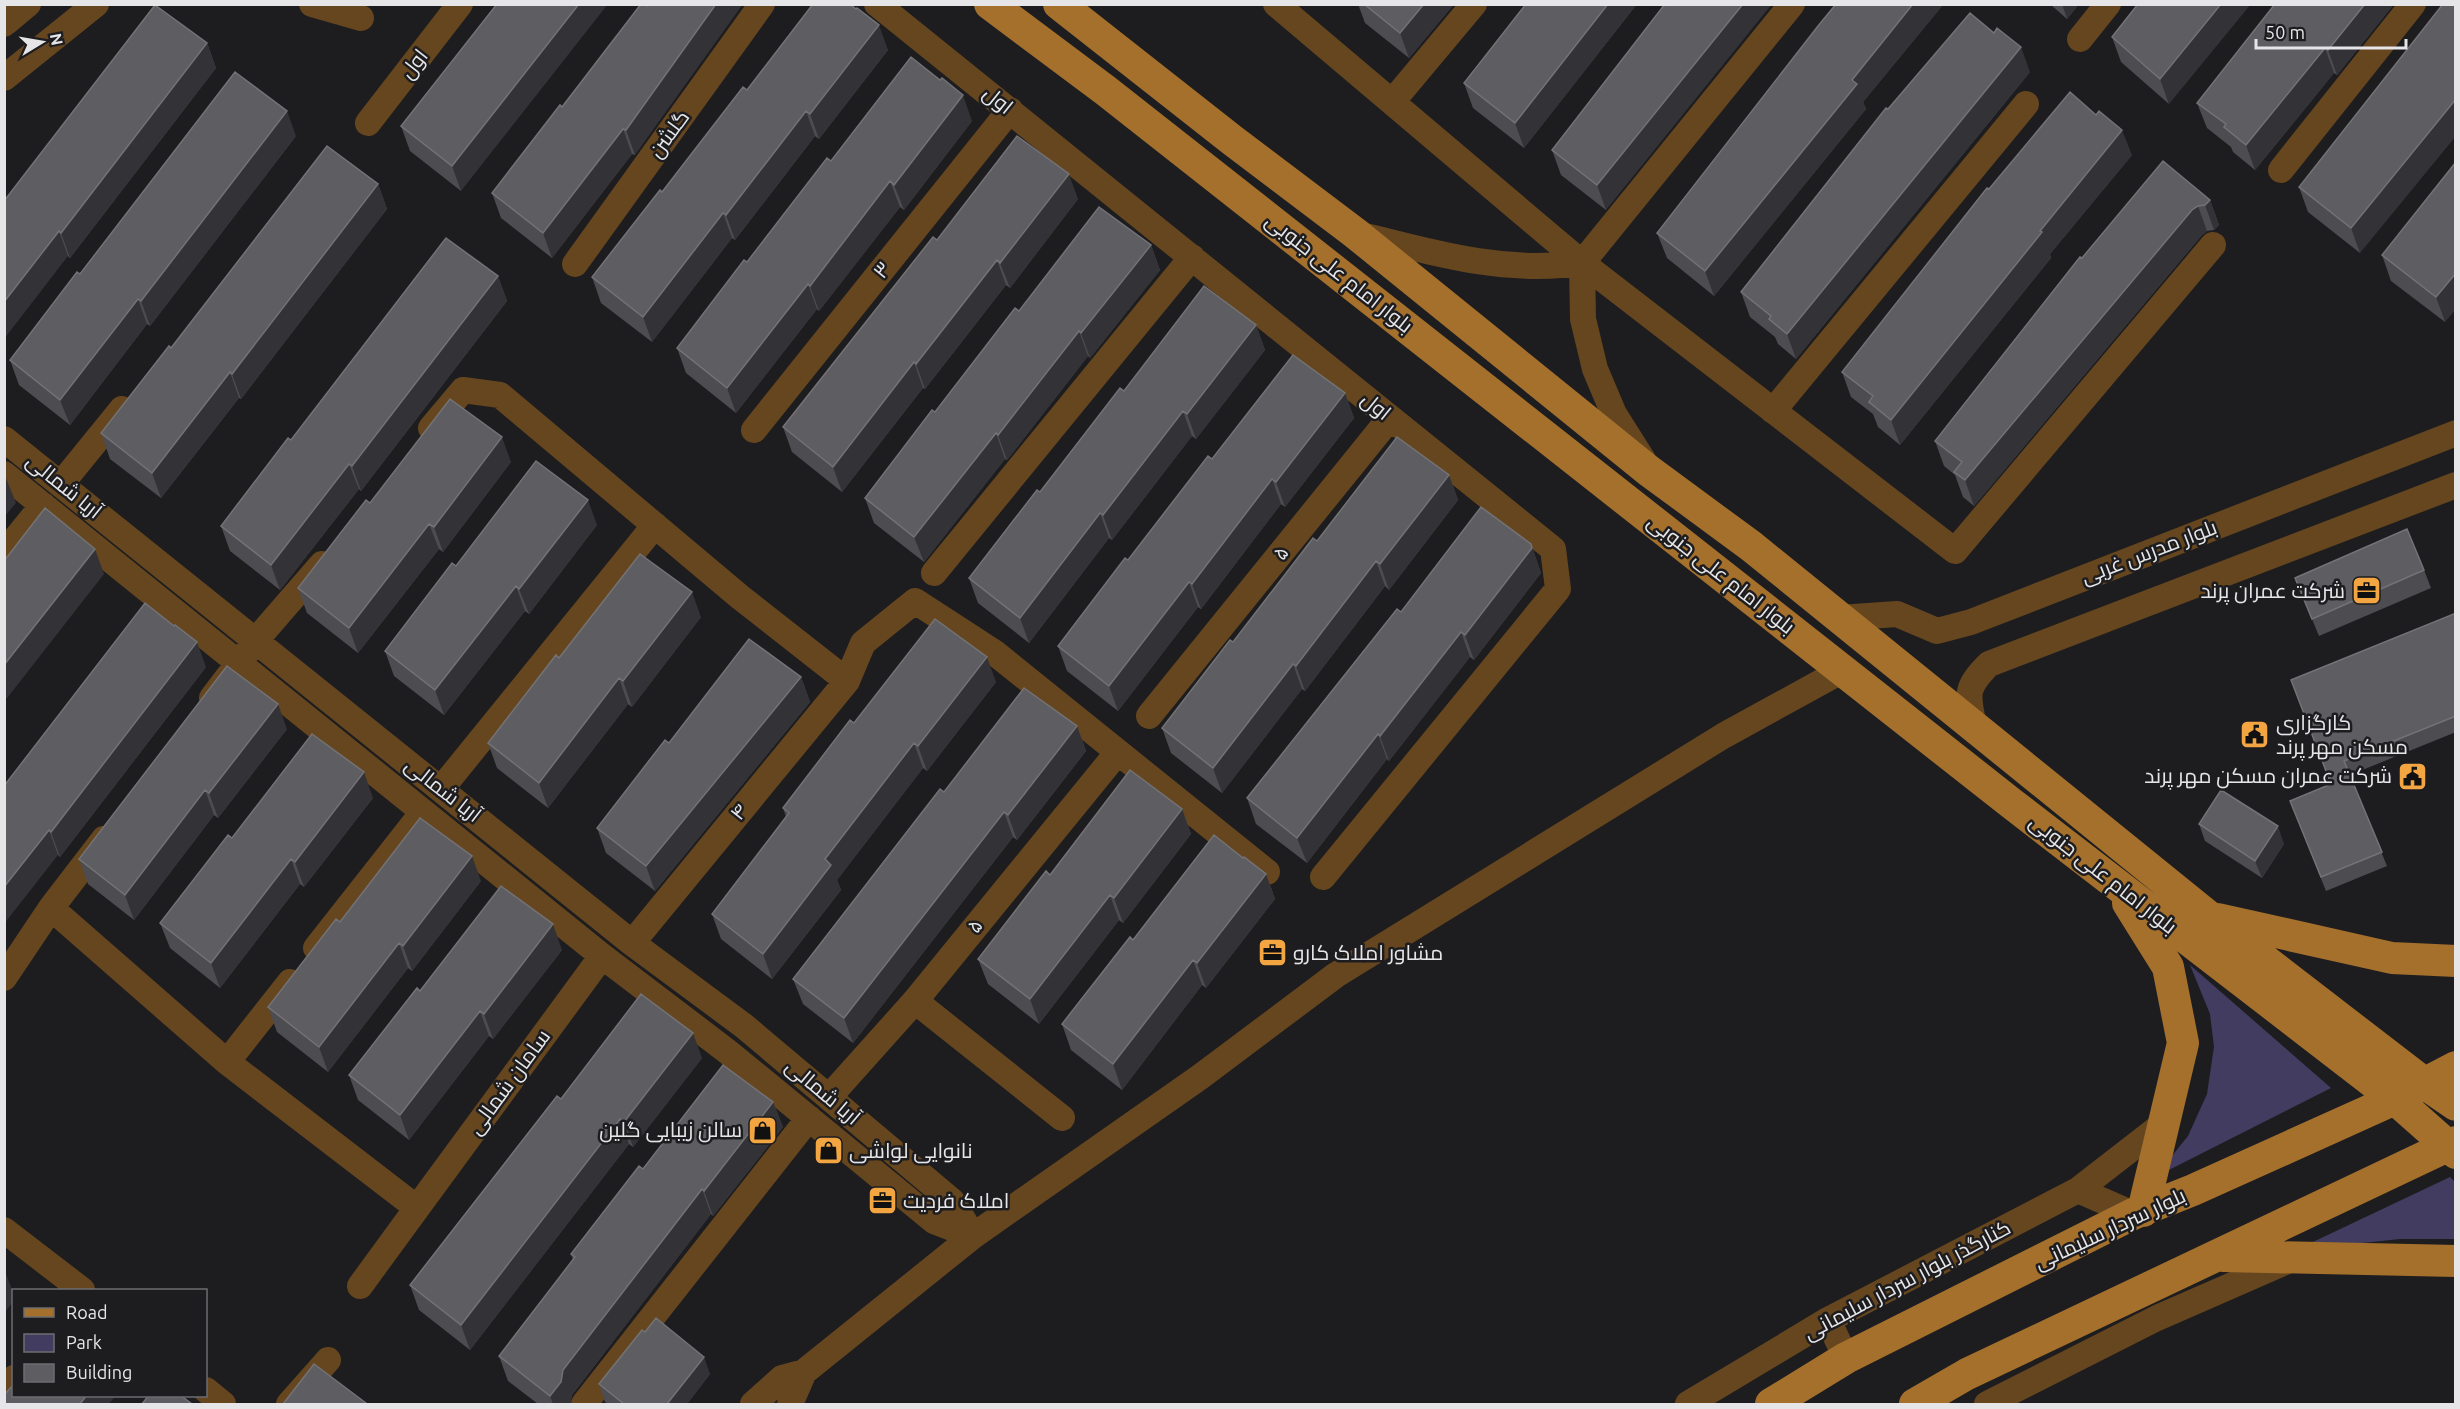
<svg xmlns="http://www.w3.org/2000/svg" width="2460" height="1409" font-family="Ubuntu,Cairo,sans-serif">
	<rect width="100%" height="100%" fill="#1d1d20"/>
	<path fill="#423c61" d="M2190 965 2331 1088 2155 1177 2188 1136 2207 1094 2214 1047 2210 1014Z
		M2450 1177 2455 1182V1239H2400L2296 1250Z"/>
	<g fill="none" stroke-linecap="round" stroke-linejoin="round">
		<path stroke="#66461e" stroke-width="26" d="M312 4 361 18
			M877 4 1553 549 1558 589 1323 877
			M1276 4 1582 263 1955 551 2213 245
			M4 24 28 4
			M2080 39 2108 4
			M4 78 96 4
			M1392 102 1474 4
			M368 123 460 4
			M2281 170 2413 4
			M1358 234C1433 253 1504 274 1582 263
			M575 264 762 4
			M1773 411 2026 104
			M431 428 463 390 500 395 740 597 847 681 863 643 915 601 995 653 1267 872
			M754 430 1010 110
			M4 439 632 943 744 1026 952 1201 973 1236
			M1643 460 1614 414 1595 369 1583 319 1582 263 1792 4
			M4 474 602 956 728 1052 934 1221 973 1236
			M61 484 122 409
			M4 553 43 505
			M934 573 1192 257
			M1839 618 1897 614 1937 631 1971 622 2456 433
			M212 698 257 639 322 564
			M1149 716 1390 418
			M1974 726C1967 694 1965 688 1989 664L2456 485
			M441 789 655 525
			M51 908 104 839
			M632 943 847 681
			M316 948 423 812
			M4 978 51 908 227 1062 417 1208 360 1286
			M915 1001 1062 1118
			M227 1062 290 982
			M829 1097 915 1001 1118 752
			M2078 1190 2163 1124
			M417 1208 602 956
			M4 1230 82 1290
			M1828 1320 1846 1358
			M4 1389 14 1378
			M206 1390 223 1404
			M289 1404 328 1360
			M584 1404 809 1118
			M753 1404 782 1378 804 1372 973 1236 1200 1077 1336 975 1723 736 1843 670
			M790 1404 804 1372
			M1688 1404 1828 1320 2078 1190 2133 1214
			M1987 1404 2157 1318 2292 1259"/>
		<path stroke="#a5702c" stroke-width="32" d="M990 4 1105 90 2011 803 2395 1099 2456 1153
			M1059 4 1232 140 1355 233 1649 471 1751 546 2224 929 2424 1083 2456 1105
			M2128 903 2168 967 2183 1043 2143 1211
			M2218 919 2392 958 2456 961
			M2223 1256 2456 1261
			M1771 1404 1846 1358 2133 1214 2193 1190 2395 1099 2456 1067
			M1915 1404 1967 1374 2456 1142"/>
	</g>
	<path fill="#4d4d51" d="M497 4 461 191 410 151 401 126Z
		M641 4 635 155 632 154 552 258 501 218 492 193 562 107Z
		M1358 4H1454L1409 58 1365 23Z
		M1526 4H1637L1524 148 1473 108 1464 83Z
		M1665 4 1606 210 1561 175 1552 150Z
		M2050 4H2079L2067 19Z
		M2138 4 2169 104 2121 62 2112 37Z
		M2275 4H2394L2337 75 2334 73 2255 170 2233 152 2231 147 2207 128 2197 103Z
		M2443 4 2360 253 2308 212 2299 187Z
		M1942 6 1863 102 1866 109 1714 296 1667 258 1657 233Z
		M856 9 888 50 819 139 815 136 735 240 732 238 652 342 601 303 592 277 747 90Z
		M207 43 216 68 70 258 4 201Z
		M2030 72 1796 359 1778 344 1775 337 1750 317 1741 292 1888 109Z
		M972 121 904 210 900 207 819 311 817 309 736 413 686 373 677 348 831 161Z
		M296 136 150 326 147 324 70 425 19 385 10 360 80 274Z
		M2132 155 2050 254 2051 258 1900 445 1878 427 1873 414 1851 397 1842 372 1989 189Z
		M2456 162 2445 322 2391 281 2382 255Z
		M378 184 387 209 241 399 239 398 161 498 110 459 101 433 171 348Z
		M1078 199 1010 288 1006 285 925 389 923 388 842 492 792 452 783 427 937 240Z
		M2210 200 2219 225 2214 230 2207 231 2202 235 1974 506 1963 497 1955 475 1944 466 1935 441 2082 258Z
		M1151 245 1160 270 1090 358 1088 356 1007 460 1005 459 924 562 874 523 865 498 1019 311Z
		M498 276 507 301 361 491 359 489 280 590 230 551 221 526 291 440Z
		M1256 325 1265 350 1196 439 1192 436 1112 540 1109 538 1029 643 978 603 969 578 1124 391Z
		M1345 393 1354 418 1285 507 1281 504 1201 609 1198 607 1118 711 1067 671 1058 646 1212 459Z
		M511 462 443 552 439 549 358 653 307 613 298 588 370 503Z
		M1449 475 1458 500 1389 590 1385 586 1305 691 1302 689 1222 793 1171 753 1162 728 1317 541Z
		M597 525 529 614 525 611 444 715 394 676 385 651 456 566Z
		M1531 544 1541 573 1474 660 1470 657 1389 761 1387 759 1307 863 1256 824 1247 798 1401 612Z
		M2424 570 2431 588 2319 636 2295 578Z
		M2456 613V732L2350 775 2387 866 2326 891 2290 801 2331 784 2291 680Z
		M701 617 632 707 628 704 548 808 497 768 488 743 559 658Z
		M206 667 60 857 58 855 4 786Z
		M801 677 810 702 655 891 606 853 597 828 669 743Z
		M996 682 927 771 923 768 837 880 841 890 772 979 721 939 712 914 786 817 783 808 854 723Z
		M1077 726 1086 751 1017 840 1013 837 853 1043 803 1004 793 979 944 792Z
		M287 729 218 818 214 815 134 920 88 884 79 859Z
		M373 798 304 887 300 884 220 988 170 948 160 923 232 838Z
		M1182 809 1191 834 1123 923 1119 920 1039 1024 988 984 978 959 1050 875Z
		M2199 824 2284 844 2262 878 2205 841Z
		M1243 858 1266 874 1275 899 1206 988 1202 985 1122 1090 1071 1050 1062 1024 1133 940Z
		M481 881 412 971 408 968 328 1072 277 1032 268 1007 340 922Z
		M562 950 493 1039 489 1036 409 1140 358 1100 349 1075 420 991Z
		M702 1058 633 1147 629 1144 470 1350 419 1310 410 1285 561 1099Z
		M773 1102 783 1127 713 1216 711 1214 572 1395 570 1404H538L508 1381 499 1356 573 1260 571 1254Z
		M710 1374 687 1404H609L605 1402 599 1384Z"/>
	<path fill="#333337" d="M579 4H608L461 191 452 166Z
		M716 4H743L635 155 626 130Z
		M1424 4H1454L1409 58 1400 33Z
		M1608 4H1637L1524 148 1515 123Z
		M1743 4H1772L1606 210 1597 185Z
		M1913 4H1942V6L1863 102 1866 109 1714 296 1705 271 1852 80Z
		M2062 4H2079L2067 19Z
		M2221 4H2251L2169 104 2160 79Z
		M2365 4H2394L2337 75 2328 50Z
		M879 25 888 50 819 139 810 114Z
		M207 43 216 68 70 258 61 233Z
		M2021 47 2030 72 1796 359 1787 334Z
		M2325 48 2334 73 2255 170 2246 145Z
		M963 95 972 121 904 210 894 185Z
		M2456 99V136L2360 253 2351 228Z
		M287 111 296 136 150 326 141 301Z
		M806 111 815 136 735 240 726 215Z
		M623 129 632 154 552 258 543 233Z
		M2122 130 2132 155 2050 254 2051 258 1900 445 1891 420 2040 231Z
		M1069 174 1078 199 1010 288 1000 263Z
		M890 181 900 207 819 311 810 286Z
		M378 184 387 209 241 399 232 374Z
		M2210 200 2219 225 2214 230 2205 205Z
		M2198 206 2207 231 2202 235 1974 506 1965 480 2192 210Z
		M723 213 732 238 652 342 643 317Z
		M59 231 68 256 4 339V302Z
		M1151 245 1160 270 1090 358 1081 333Z
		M997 260 1006 285 925 389 916 364Z
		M2456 273V309L2445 322 2436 297Z
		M498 276 507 301 361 491 352 466Z
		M808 284 817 309 736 413 727 388Z
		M138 299 147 324 70 425 60 400Z
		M1256 325 1265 350 1196 439 1187 414Z
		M1079 331 1088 356 1007 460 998 435Z
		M914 362 923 388 842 492 833 467Z
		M230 372 239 398 161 498 152 473Z
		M1345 393 1354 418 1285 507 1276 482Z
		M1183 411 1192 436 1112 540 1103 515Z
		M996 433 1005 459 924 562 914 537Z
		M502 437 511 462 443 552 434 527Z
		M349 464 359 489 280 590 271 565Z
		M1449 475 1458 500 1389 590 1380 564Z
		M6 478 16 503 4 517V480Z
		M1272 479 1281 504 1201 609 1192 584Z
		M588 500 597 525 529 614 519 589Z
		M1100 513 1109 538 1029 643 1020 618Z
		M429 524 439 549 358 653 349 628Z
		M1531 544 1541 573 1474 660 1465 635Z
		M95 549 104 574 4 702V665Z
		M1376 561 1385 586 1305 691 1296 666Z
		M1189 582 1198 607 1118 711 1109 686Z
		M516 586 525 611 444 715 435 690Z
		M692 592 701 617 632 707 623 681Z
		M1461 632 1470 657 1389 761 1380 736Z
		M197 642 206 667 60 857 51 832Z
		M987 657 996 682 927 771 918 746Z
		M1293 664 1302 689 1222 793 1213 768Z
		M801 677 810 702 655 891 646 866Z
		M619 678 628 704 548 808 539 783Z
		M278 704 287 729 218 818 209 793Z
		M1077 726 1086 751 1017 840 1008 815Z
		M1378 734 1387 759 1307 863 1297 838Z
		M914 743 923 768 837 880 841 890 772 979 763 954 825 859Z
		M364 772 373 798 304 887 295 862Z
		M205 790 214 815 134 920 125 895Z
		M1182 809 1191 834 1123 923 1114 898Z
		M1004 812 1013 837 853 1043 844 1018Z
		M2278 826 2284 844 2262 878 2255 861Z
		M49 830 58 855 4 924V887Z
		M472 856 481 881 412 971 403 946Z
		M291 859 300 884 220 988 211 963Z
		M1266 874 1275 899 1206 988 1197 963Z
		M1110 895 1119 920 1039 1024 1030 999Z
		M553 924 562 950 493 1039 484 1014Z
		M399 943 408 968 328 1072 319 1047Z
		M1193 960 1202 985 1122 1090 1113 1064Z
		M480 1011 489 1036 409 1140 400 1115Z
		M693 1033 702 1058 633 1147 624 1122Z
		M773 1102 783 1127 713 1216 704 1191Z
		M620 1119 629 1144 470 1350 461 1325Z
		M702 1189 711 1214 572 1395 570 1404H553L550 1396 563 1370Z
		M6 1274 14 1295V1301L4 1313V1276Z
		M704 1357 710 1374 687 1404H667Z
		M87 1395H116L109 1404H80Z"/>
	<path fill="#5e5e62" stroke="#737377" stroke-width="1.5" d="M497 4H579L452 166 401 126Z
		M641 4H645L647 6 648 4H716L626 130 623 129 543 233 492 193 560 105 562 107Z
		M813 4H850L856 9 857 8 879 25 810 114 806 111 726 215 723 213 643 317 592 277 660 190 662 192 743 87 747 90Z
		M1364 4H1424L1400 33Z
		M1526 4H1608L1515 123 1464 83Z
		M1665 4H1743L1597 185 1552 150Z
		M1836 4H1913L1852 80 1857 84 1705 271 1657 233 1818 26Z
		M2138 4H2221L2160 79 2112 37Z
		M2275 4H2365L2328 50 2325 48 2246 145 2224 127 2226 124 2197 103Z
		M2443 4H2456V99L2351 228 2299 187Z
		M155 5 207 43 61 233 59 231 4 302V201Z
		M1970 13 1994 33 1997 28 2021 47 1787 334 1769 319 1771 316 1741 292 1886 108 1888 109Z
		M911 57 940 80 942 78 963 95 894 185 890 181 810 286 808 284 727 388 677 348 744 260 747 262 827 158 831 161Z
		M235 72 287 111 141 301 138 299 60 400 10 360 77 272 80 274Z
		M2070 92 2096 115 2099 111 2122 130 2040 231 2042 232 1891 420 1869 402 1873 396 1842 372 1987 188 1989 189Z
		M1017 136 1069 174 1000 263 997 260 916 364 914 362 833 467 783 427 933 237 937 240Z
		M327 146 378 184 232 374 230 372 152 473 101 433 169 346 171 348Z
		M2163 161 2210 200 2205 205 2198 206 2192 210 1965 480 1954 472 1962 462 1935 441 2080 257 2082 258Z
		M2456 162V273L2436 297 2382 255Z
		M1099 207 1151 245 1081 333 1079 331 998 435 996 433 914 537 865 498 932 410 935 412 1015 308 1019 311Z
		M446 238 498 276 352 466 349 464 271 565 221 526 288 438 291 440Z
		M1204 286 1256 325 1187 414 1183 411 1103 515 1100 513 1020 618 969 578 1037 490 1040 492 1120 388 1124 391Z
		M1293 355 1345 393 1276 482 1272 479 1192 584 1189 582 1109 686 1058 646 1125 558 1128 560 1208 456 1212 459Z
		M450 399 502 437 434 527 429 524 349 628 298 588 366 500 370 503Z
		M1397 437 1449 475 1380 564 1376 561 1296 666 1293 664 1213 768 1162 728 1230 640 1233 642 1313 538 1317 541Z
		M536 461 588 500 519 589 516 586 435 690 385 651 452 563 456 566Z
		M1481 507 1531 544 1532 548 1465 635 1461 632 1380 736 1378 734 1297 838 1247 798 1397 609 1401 612Z
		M45 508 95 549 4 665V561Z
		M2407 529 2424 570 2312 619 2295 578Z
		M640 554 692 592 623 681 619 678 539 783 488 743 556 655 559 658Z
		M145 603 174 626 175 625 197 642 51 832 49 830 4 887V786Z
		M2456 613V716L2344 761 2382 852 2321 877 2290 801 2331 784 2291 680Z
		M935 619 987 657 918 746 914 743 825 859 831 865 763 954 712 914 789 813 783 808 850 720 854 723Z
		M749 639 801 677 646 866 597 828 665 740 669 743Z
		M227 666 278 704 209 793 205 790 125 895 79 859Z
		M1024 688 1077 726 1008 815 1004 812 844 1018 793 979 940 789 944 792Z
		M312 734 364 772 295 862 291 859 211 963 160 923 228 835 232 838Z
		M1130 770 1182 809 1114 898 1110 895 1030 999 978 959 1046 871 1050 875Z
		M2221 790 2278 826 2255 861 2199 824Z
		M420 818 472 856 403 946 399 943 319 1047 268 1007 336 919 340 922Z
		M1214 835 1243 858 1244 857 1266 874 1197 963 1193 960 1113 1064 1062 1024 1130 937 1133 940Z
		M501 886 553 924 484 1014 480 1011 400 1115 349 1075 417 988 420 991Z
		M641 994 693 1033 624 1122 620 1119 461 1325 410 1285 557 1096 561 1099Z
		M723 1065 773 1102 704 1191 702 1189 563 1370 561 1382 550 1396 499 1356 575 1257 571 1254 639 1166 643 1169Z
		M656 1318 704 1357 667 1404H624L599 1384 642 1330 645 1332Z
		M314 1364 366 1403 364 1404H283Z
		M14 1384V1395H87L80 1404H4V1395Z
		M149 1395H180L192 1404H142Z"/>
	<defs>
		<symbol id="office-square" viewBox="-11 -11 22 22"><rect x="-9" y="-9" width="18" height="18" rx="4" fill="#f2a541" stroke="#1d1d20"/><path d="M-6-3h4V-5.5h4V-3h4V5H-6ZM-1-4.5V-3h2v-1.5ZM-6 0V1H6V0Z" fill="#111"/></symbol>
		<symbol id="civic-square" viewBox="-11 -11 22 22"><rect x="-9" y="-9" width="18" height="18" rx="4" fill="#f2a541" stroke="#1d1d20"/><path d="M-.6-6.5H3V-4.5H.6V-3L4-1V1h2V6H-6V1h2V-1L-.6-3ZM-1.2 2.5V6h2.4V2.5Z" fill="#111"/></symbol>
		<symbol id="shop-square" viewBox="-11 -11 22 22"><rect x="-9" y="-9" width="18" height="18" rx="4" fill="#f2a541" stroke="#1d1d20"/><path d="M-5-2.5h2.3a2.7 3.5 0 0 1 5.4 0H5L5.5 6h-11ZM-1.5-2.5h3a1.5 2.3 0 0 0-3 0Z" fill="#111"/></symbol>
	</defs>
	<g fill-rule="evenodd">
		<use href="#office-square" x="2350" y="574" width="33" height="33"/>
		<use href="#civic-square" x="2238" y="718" width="33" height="33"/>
		<use href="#civic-square" x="2396" y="760" width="33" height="33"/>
		<use href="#office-square" x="1256" y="936" width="33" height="33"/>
		<use href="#shop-square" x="746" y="1114" width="33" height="33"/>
		<use href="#shop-square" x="812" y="1134" width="33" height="33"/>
		<use href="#office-square" x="866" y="1184" width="33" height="33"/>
	</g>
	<g text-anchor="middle" stroke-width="5" stroke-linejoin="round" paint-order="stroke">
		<g font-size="21" fill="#e6e6e8" stroke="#1d1d20">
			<text transform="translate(414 64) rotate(-52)" y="7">اول</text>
			<text transform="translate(998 100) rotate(39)" y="7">اول</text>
			<text transform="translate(669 134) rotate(-54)" y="7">گلشن</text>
			<text transform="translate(882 270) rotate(-51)" y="7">۳</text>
			<text transform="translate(1339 273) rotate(38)" y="7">بلوار امام علی جنوبی</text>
			<text transform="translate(1376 406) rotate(39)" y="7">اول</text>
			<text transform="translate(64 486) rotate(39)" y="7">آریا شمالی</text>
			<text transform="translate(2149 552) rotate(-21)" y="7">بلوار مدرس غربی</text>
			<text transform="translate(1281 553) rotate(-51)" y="7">۵</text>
			<text transform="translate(1721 574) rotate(38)" y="7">بلوار امام علی جنوبی</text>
			<text transform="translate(443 790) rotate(38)" y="7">آریا شمالی</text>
			<text transform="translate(739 812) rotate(-51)" y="7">۴</text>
			<text transform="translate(2103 874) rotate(38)" y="7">بلوار امام علی جنوبی</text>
			<text transform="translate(975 926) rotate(-51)" y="7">۵</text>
			<text transform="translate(509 1082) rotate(-54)" y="7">سامان شمالی</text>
			<text transform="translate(823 1092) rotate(40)" y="7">آریا شمالی</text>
			<text transform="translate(2110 1229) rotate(-25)" y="7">بلوار سردار سلیمانی</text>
			<text transform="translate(1907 1280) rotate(-28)" y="7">کنارگذر بلوار سردار سلیمانی</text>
		</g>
		<g font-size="21" fill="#e6e6e8" stroke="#1d1d20" text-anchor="start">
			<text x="2345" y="598" text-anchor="end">شرکت عمران پرند</text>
			<text x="2276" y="730">کارگزاری<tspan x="2276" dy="24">مسکن مهر پرند</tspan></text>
			<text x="2392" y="783" text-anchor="end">شرکت عمران مسکن مهر پرند</text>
			<text x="1293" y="960">مشاور املاک کارو</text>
			<text x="742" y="1137" text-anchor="end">سالن زیبایی گلین</text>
			<text x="849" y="1158">نانوایی لواشی</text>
			<text x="903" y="1208">املاک فردیت</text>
		</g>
	</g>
	<rect width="2460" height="1409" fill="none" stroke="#e6e6e8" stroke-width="12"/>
	<rect x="12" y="1289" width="195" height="108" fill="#1d1d20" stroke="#6d6d70" stroke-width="1.5"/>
	<rect x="24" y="1308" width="30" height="9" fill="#a5702c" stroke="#6d6d70" stroke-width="1.5"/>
	<text x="66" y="1319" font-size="18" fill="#e6e6e8">Road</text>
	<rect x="24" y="1334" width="30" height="18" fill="#423c61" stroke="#6d6d70" stroke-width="1.5"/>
	<text x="66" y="1349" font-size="18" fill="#e6e6e8">Park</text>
	<rect x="24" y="1364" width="30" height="18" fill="#5e5e62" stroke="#6d6d70" stroke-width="1.5"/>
	<text x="66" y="1379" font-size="18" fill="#e6e6e8">Building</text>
	<g transform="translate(42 42) rotate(79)" stroke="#1d1d20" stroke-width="4.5" paint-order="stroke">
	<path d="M0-4.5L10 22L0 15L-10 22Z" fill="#e6e6e8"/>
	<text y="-9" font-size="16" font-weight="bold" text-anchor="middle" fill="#e6e6e8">N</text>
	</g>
	<path d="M2256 39v9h150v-9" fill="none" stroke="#e6e6e8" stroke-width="3"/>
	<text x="2265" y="39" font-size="18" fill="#e6e6e8" stroke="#1d1d20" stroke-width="4.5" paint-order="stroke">50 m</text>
</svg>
